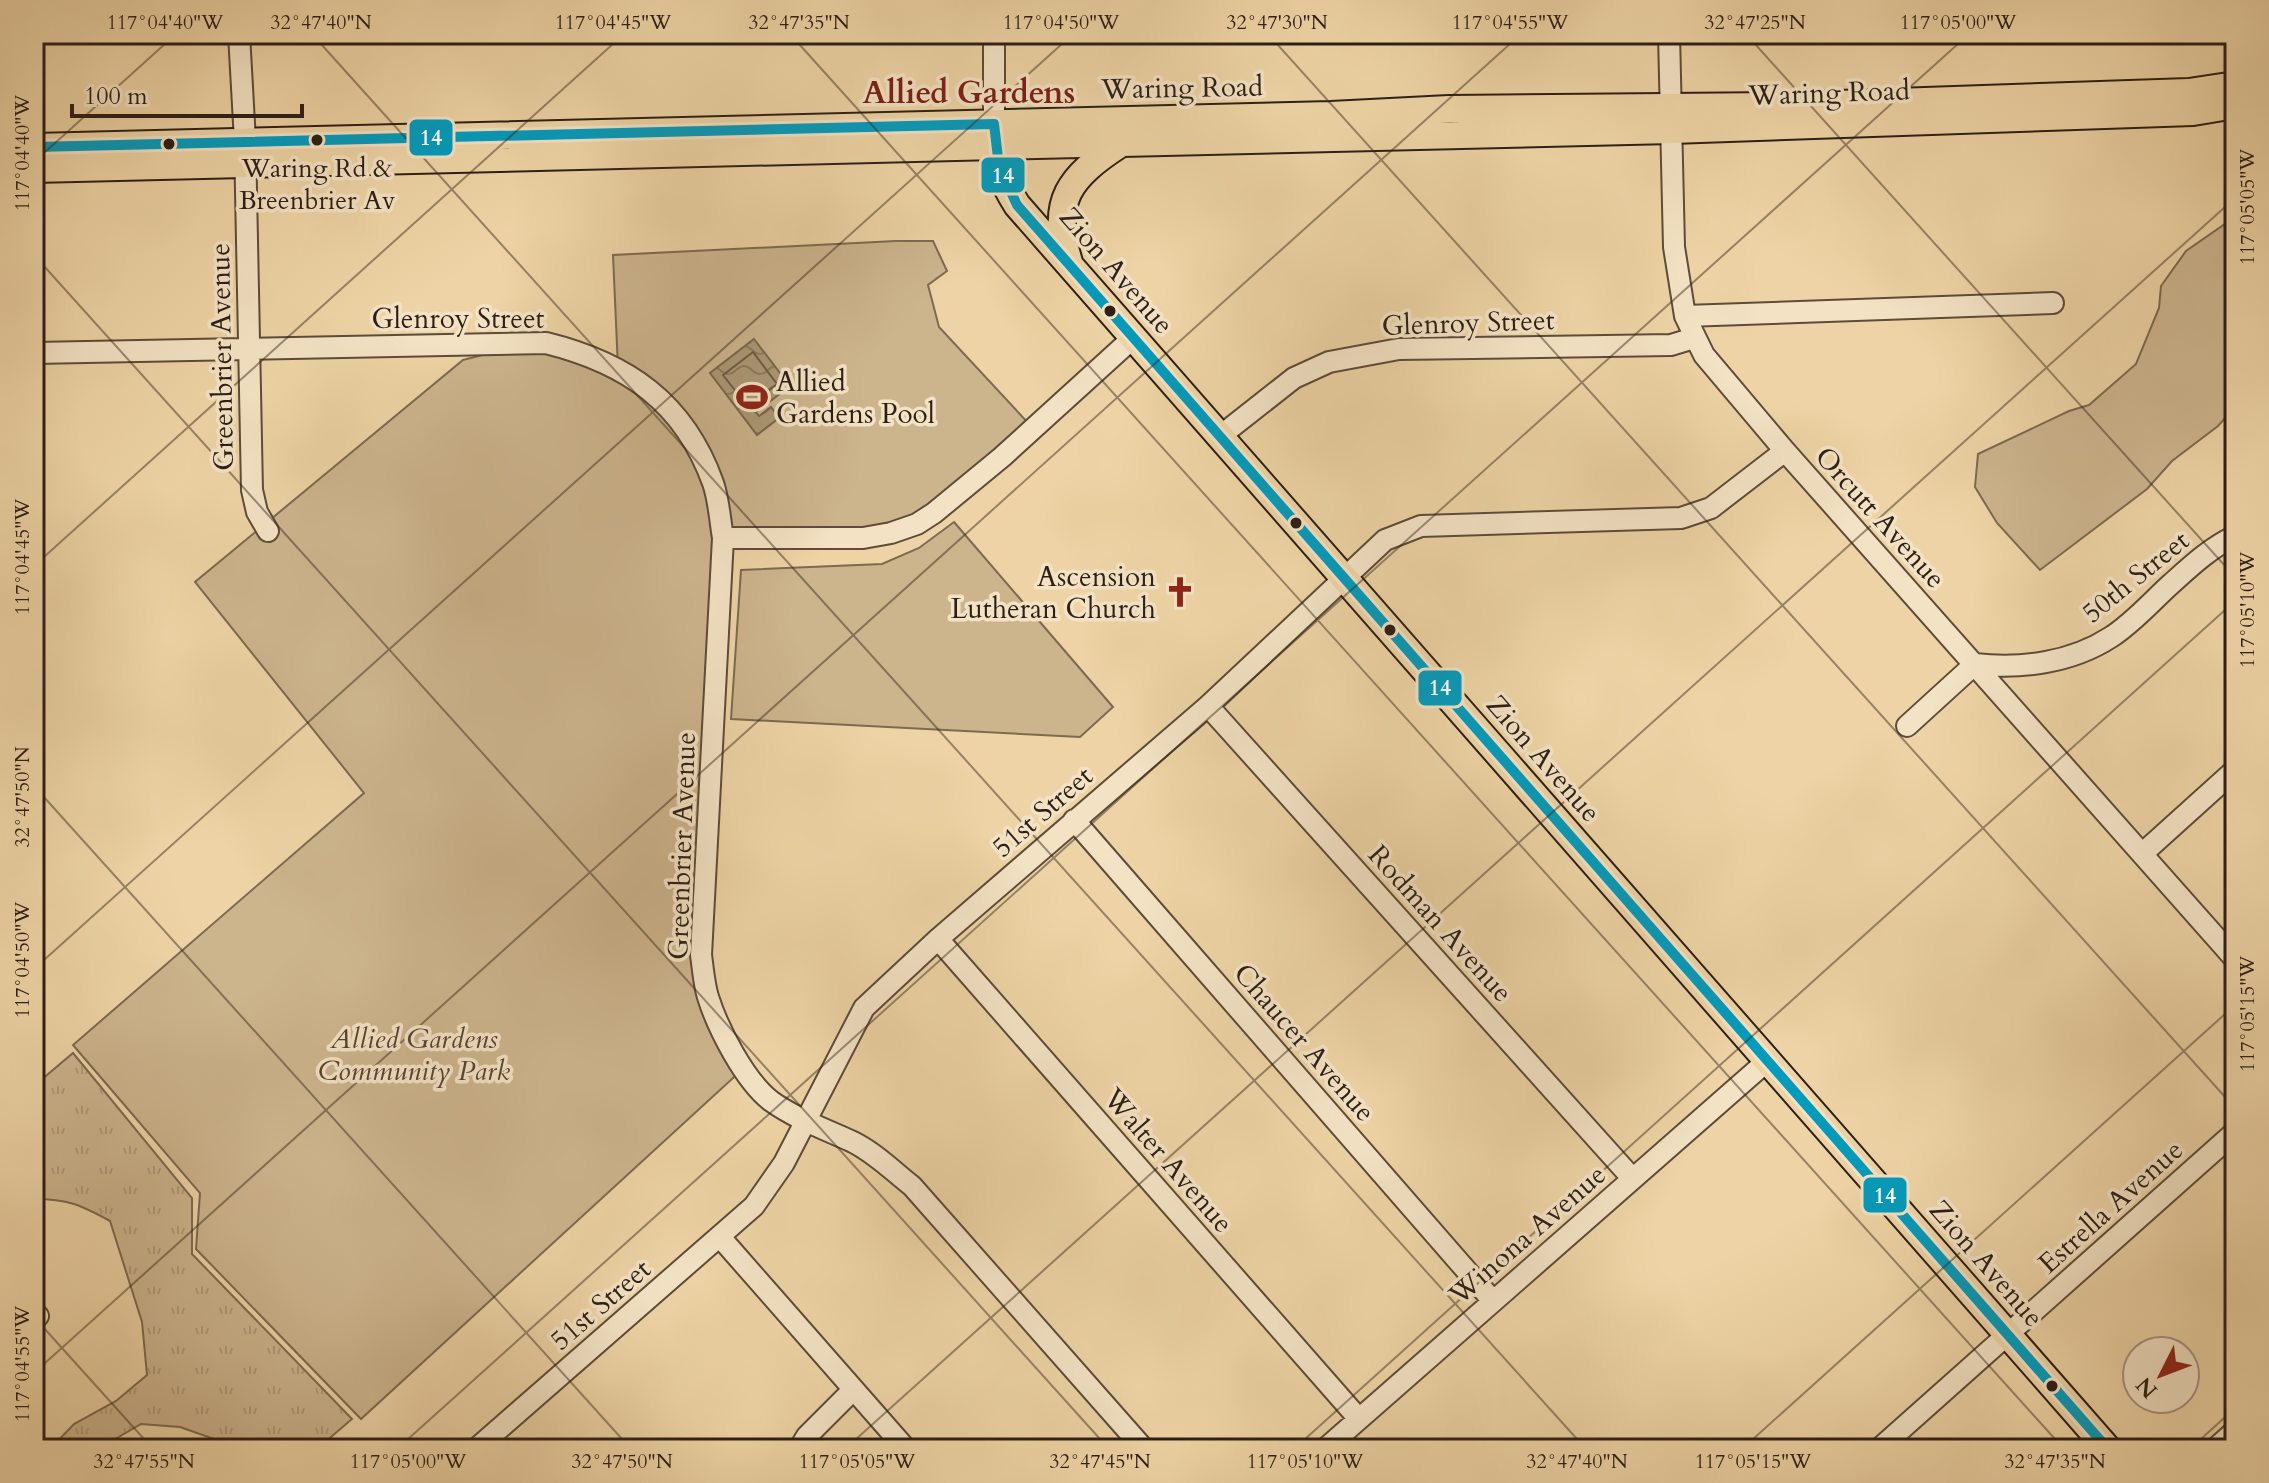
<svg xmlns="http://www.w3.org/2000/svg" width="2269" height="1483" font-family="Cardo,serif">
	<defs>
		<pattern id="grass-tufts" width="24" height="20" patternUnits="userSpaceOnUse" patternTransform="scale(2)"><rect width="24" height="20" fill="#ccb48d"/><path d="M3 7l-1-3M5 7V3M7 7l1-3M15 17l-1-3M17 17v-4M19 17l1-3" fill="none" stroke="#af9a79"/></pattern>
		<pattern id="water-waves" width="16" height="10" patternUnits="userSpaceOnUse" patternTransform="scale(2)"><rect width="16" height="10" fill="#ab9674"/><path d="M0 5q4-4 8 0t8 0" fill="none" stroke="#8b7a5e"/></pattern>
	</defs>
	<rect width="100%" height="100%" fill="#edd3a5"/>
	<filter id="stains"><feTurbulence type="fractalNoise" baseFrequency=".0025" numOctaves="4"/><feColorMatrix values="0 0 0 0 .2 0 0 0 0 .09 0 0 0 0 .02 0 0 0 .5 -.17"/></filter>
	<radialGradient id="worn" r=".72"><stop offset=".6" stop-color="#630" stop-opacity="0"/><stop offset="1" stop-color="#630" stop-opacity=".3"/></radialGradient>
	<path fill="url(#grass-tufts)" stroke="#7c6a51" stroke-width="2" d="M73 1053 192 1198V1254L352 1419 317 1449H232L234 1446 180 1427 141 1424 98 1449H50L74 1424 116 1401 147 1375 142 1322 110 1221C81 1205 68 1199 34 1199V1086Z"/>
	<path fill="#ccb48d" stroke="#7c6a51" stroke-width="2" d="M2235 217V407L2218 426 2172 461 2147 489 2040 570 1997 523 1975 487 1978 454 2069 411 2089 405 2136 364 2159 308 2161 286 2186 251Z
		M896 241H933L947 271 928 285 939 327 1030 425 910 526 723 539 701 955 744 1068 361 1419 196 1249 200 1193 73 1045 364 793 195 582 463 360 530 343 618 368 613 255Z
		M954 522 1113 707 1080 737 731 719 741 570 882 564 919 548Z"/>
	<path fill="url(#water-waves)" stroke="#78664e" stroke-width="2" d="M754 339 790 386 756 412 759 416 771 407 779 418 757 435 710 373Z"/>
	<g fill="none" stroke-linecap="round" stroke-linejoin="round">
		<path stroke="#6c5a44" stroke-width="2" d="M753 352 777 384 748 407 723 375Z"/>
		<defs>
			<path id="minor" d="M239 34 245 141 252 490 257 512 268 531
				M994 34V124
				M1669 34 1674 247 1685 316 1704 355 1785 451 2235 959
				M1685 316 2053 303
				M34 353 546 343C627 363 684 402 713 483 719 500 720 521 723 538L701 955C703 969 704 984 708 997 718 1029 745 1081 771 1101 796 1119 825 1129 853 1142 875 1153 893 1171 912 1186L1144 1449
				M1219 437 1294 378 1329 362 1399 349 1671 345 1694 338
				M723 538H863L891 533 917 524 934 513 1002 457 1134 337
				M1975 664C2021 669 2071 663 2111 637 2133 623 2152 601 2171 584 2191 566 2210 548 2235 536
				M1208 706 1632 1178
				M1907 726 1975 664
				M1074 820 1493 1301
				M2143 853 2235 770
				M938 939 1359 1419
				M720 1237 906 1449
				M34 1318 38 1316
				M476 1449 754 1206 784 1163 864 1008 938 939 1208 706 1385 540 1421 526 1681 518 1711 508 1785 451
				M799 1449 807 1436 853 1390
				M1325 1449 1766 1062
				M1879 1449 2235 1132
				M2215 1449 2235 1431"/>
			<path id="major" d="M994 133C993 159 1003 183 1017 205L2108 1449
				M34 147 1331 115 1449 109 1779 106 2189 92 2235 85
				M34 169 1672 130 2193 112 2235 105
				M1069 262C1050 201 1069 177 1120 144"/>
		</defs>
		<use href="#minor" stroke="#5c4c39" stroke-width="24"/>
		<use href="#major" stroke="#2c1f15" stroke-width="30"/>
		<use href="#minor" stroke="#f3e2c4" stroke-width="20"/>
		<use href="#major" stroke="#edd3a5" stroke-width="26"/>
		<defs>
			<path id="bus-1" d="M34 147 994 124 999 166 1017 205 2108 1449"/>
		</defs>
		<use href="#bus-1" stroke="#f3e2c4" stroke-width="16"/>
		<use href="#bus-1" stroke="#049bbc" stroke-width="10"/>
	</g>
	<path fill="none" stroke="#2c1f15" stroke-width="2" stroke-opacity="0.45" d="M312 34 1586 1449M790 34 2064 1449M1268 34 2235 1108M1746 34 2235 577M2223 34 2235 47M34 162 176 34M34 255 1109 1449M34 566 624 34M34 786 631 1449M34 969 1073 34M34 1317 153 1449M34 1373 1521 34M397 1449 1969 34M845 1449 2235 198M1294 1449 2235 601M1742 1449 2235 1005M2190 1449 2235 1408"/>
	<defs>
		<symbol id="stadium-bare" viewBox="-9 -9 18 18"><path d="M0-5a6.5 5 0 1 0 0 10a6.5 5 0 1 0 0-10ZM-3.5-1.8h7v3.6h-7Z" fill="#8f2418" stroke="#f3e2c4" stroke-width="2.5" paint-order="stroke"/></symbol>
		<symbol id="church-bare" viewBox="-9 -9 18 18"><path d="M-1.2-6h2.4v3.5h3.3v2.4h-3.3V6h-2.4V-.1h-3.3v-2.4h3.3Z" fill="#8f2418" stroke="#f3e2c4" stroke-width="2.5" paint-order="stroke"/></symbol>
	</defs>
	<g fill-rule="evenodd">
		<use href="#stadium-bare" x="730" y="375" width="44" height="44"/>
		<use href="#church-bare" x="1158" y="570" width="44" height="44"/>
	</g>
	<g fill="#2c1f15" stroke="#f3e2c4" stroke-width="3">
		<circle cx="317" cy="140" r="7"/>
		<circle cx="169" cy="144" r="7"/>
		<circle cx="1110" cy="311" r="7"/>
		<circle cx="1296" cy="523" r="7"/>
		<circle cx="1390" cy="630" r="7"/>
		<circle cx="2052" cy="1386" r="7"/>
	</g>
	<g text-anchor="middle" stroke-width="7" stroke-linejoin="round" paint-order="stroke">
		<g font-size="26" fill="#2c1f15" stroke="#f3e2c4">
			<text x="317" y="177">Waring Rd &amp;<tspan x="317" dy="32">Breenbrier Av</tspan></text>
		</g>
		<g font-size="28" fill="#2c1f15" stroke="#f3e2c4">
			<text transform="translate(1182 87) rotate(-1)" y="10">Waring Road</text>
			<text transform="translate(1829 92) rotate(-2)" y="10">Waring Road</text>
			<text transform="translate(1117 270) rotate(49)" y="10">Zion Avenue</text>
			<text x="458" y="328">Glenroy Street</text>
			<text transform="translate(1468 322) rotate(-2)" y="10">Glenroy Street</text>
			<text transform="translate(221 357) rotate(-91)" y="10">Greenbrier Avenue</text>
			<text transform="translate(1881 517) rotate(48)" y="10">Orcutt Avenue</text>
			<text transform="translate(2135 576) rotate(-39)" y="10">50th Street</text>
			<text transform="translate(1544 758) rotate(49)" y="10">Zion Avenue</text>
			<text transform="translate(1042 811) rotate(-41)" y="10">51st Street</text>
			<text transform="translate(681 846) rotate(-88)" y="10">Greenbrier Avenue</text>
			<text transform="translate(1441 923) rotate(48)" y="10">Rodman Avenue</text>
			<text transform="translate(1305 1042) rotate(49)" y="10">Chaucer Avenue</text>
			<text transform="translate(1169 1160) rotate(49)" y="10">Walter Avenue</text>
			<text transform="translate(2110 1206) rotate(-42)" y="10">Estrella Avenue</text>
			<text transform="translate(1527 1234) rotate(-41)" y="10">Winona Avenue</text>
			<text transform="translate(1987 1263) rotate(49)" y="10">Zion Avenue</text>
			<text transform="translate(600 1304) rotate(-41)" y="10">51st Street</text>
		</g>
		<g font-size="28" fill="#2c1f15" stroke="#f3e2c4" text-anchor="start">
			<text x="776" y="391">Allied<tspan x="776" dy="32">Gardens Pool</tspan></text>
			<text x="1156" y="586" text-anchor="end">Ascension<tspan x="1156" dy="32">Lutheran Church</tspan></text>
		</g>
		<g font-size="28" font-style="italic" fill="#544433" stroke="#f3e2c4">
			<text x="414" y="1048">Allied Gardens<tspan x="414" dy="32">Community Park</tspan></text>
		</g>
		<g font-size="32" font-weight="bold" fill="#7a1f14" stroke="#f3e2c4">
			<text x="969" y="103">Allied Gardens</text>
		</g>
	</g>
	<g stroke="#f3e2c4" stroke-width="3">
		<rect x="408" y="118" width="46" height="39" rx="8" fill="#049bbc"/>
		<rect x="980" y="156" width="46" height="38" rx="8" fill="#049bbc"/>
		<rect x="1417" y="669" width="46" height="38" rx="8" fill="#049bbc"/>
		<rect x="1862" y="1176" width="46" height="38" rx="8" fill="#049bbc"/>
	</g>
	<g font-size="22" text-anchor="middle" font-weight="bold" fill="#fff">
		<text x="431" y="145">14</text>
		<text x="1003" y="183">14</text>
		<text x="1440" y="695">14</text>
		<text x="1885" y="1203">14</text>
	</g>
	<rect width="2269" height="1483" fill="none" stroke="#edd3a5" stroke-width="88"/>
	<g transform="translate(2161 1375) rotate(228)"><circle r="38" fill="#f3e2c4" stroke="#a3947e" stroke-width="2"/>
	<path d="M0-6L14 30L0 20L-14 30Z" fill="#8f2418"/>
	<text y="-12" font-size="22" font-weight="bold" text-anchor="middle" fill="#2c1f15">N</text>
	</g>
	<path d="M72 104v12h230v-12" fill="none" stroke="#2c1f15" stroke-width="4"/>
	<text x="84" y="104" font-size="24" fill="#2c1f15" stroke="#f3e2c4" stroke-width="6" paint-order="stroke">100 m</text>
	<rect x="44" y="44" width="2181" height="1395" fill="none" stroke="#2c1f15" stroke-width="3"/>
	<g font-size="20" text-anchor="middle" fill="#2c1f15">
		<text x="165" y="29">117°04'40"W</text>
		<text x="321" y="29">32°47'40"N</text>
		<text x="613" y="29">117°04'45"W</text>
		<text x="799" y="29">32°47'35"N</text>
		<text x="1061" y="29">117°04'50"W</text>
		<text x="1277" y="29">32°47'30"N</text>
		<text x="1510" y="29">117°04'55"W</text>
		<text x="1755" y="29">32°47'25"N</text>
		<text x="1958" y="29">117°05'00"W</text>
		<text transform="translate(22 153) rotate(-90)" y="7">117°04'40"W</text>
		<text transform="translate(2247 207) rotate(-90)" y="7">117°05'05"W</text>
		<text transform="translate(22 557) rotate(-90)" y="7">117°04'45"W</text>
		<text transform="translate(2247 610) rotate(-90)" y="7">117°05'10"W</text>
		<text transform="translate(22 797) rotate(-90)" y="7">32°47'50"N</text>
		<text transform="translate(22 960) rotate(-90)" y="7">117°04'50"W</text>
		<text transform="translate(2247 1014) rotate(-90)" y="7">117°05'15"W</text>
		<text transform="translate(22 1364) rotate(-90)" y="7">117°04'55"W</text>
		<text x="144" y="1468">32°47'55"N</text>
		<text x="408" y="1468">117°05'00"W</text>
		<text x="622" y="1468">32°47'50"N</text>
		<text x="857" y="1468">117°05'05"W</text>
		<text x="1100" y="1468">32°47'45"N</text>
		<text x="1305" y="1468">117°05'10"W</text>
		<text x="1577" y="1468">32°47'40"N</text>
		<text x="1753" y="1468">117°05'15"W</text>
		<text x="2055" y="1468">32°47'35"N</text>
	</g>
	<rect width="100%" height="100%" filter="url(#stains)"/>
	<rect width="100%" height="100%" fill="url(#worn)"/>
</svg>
